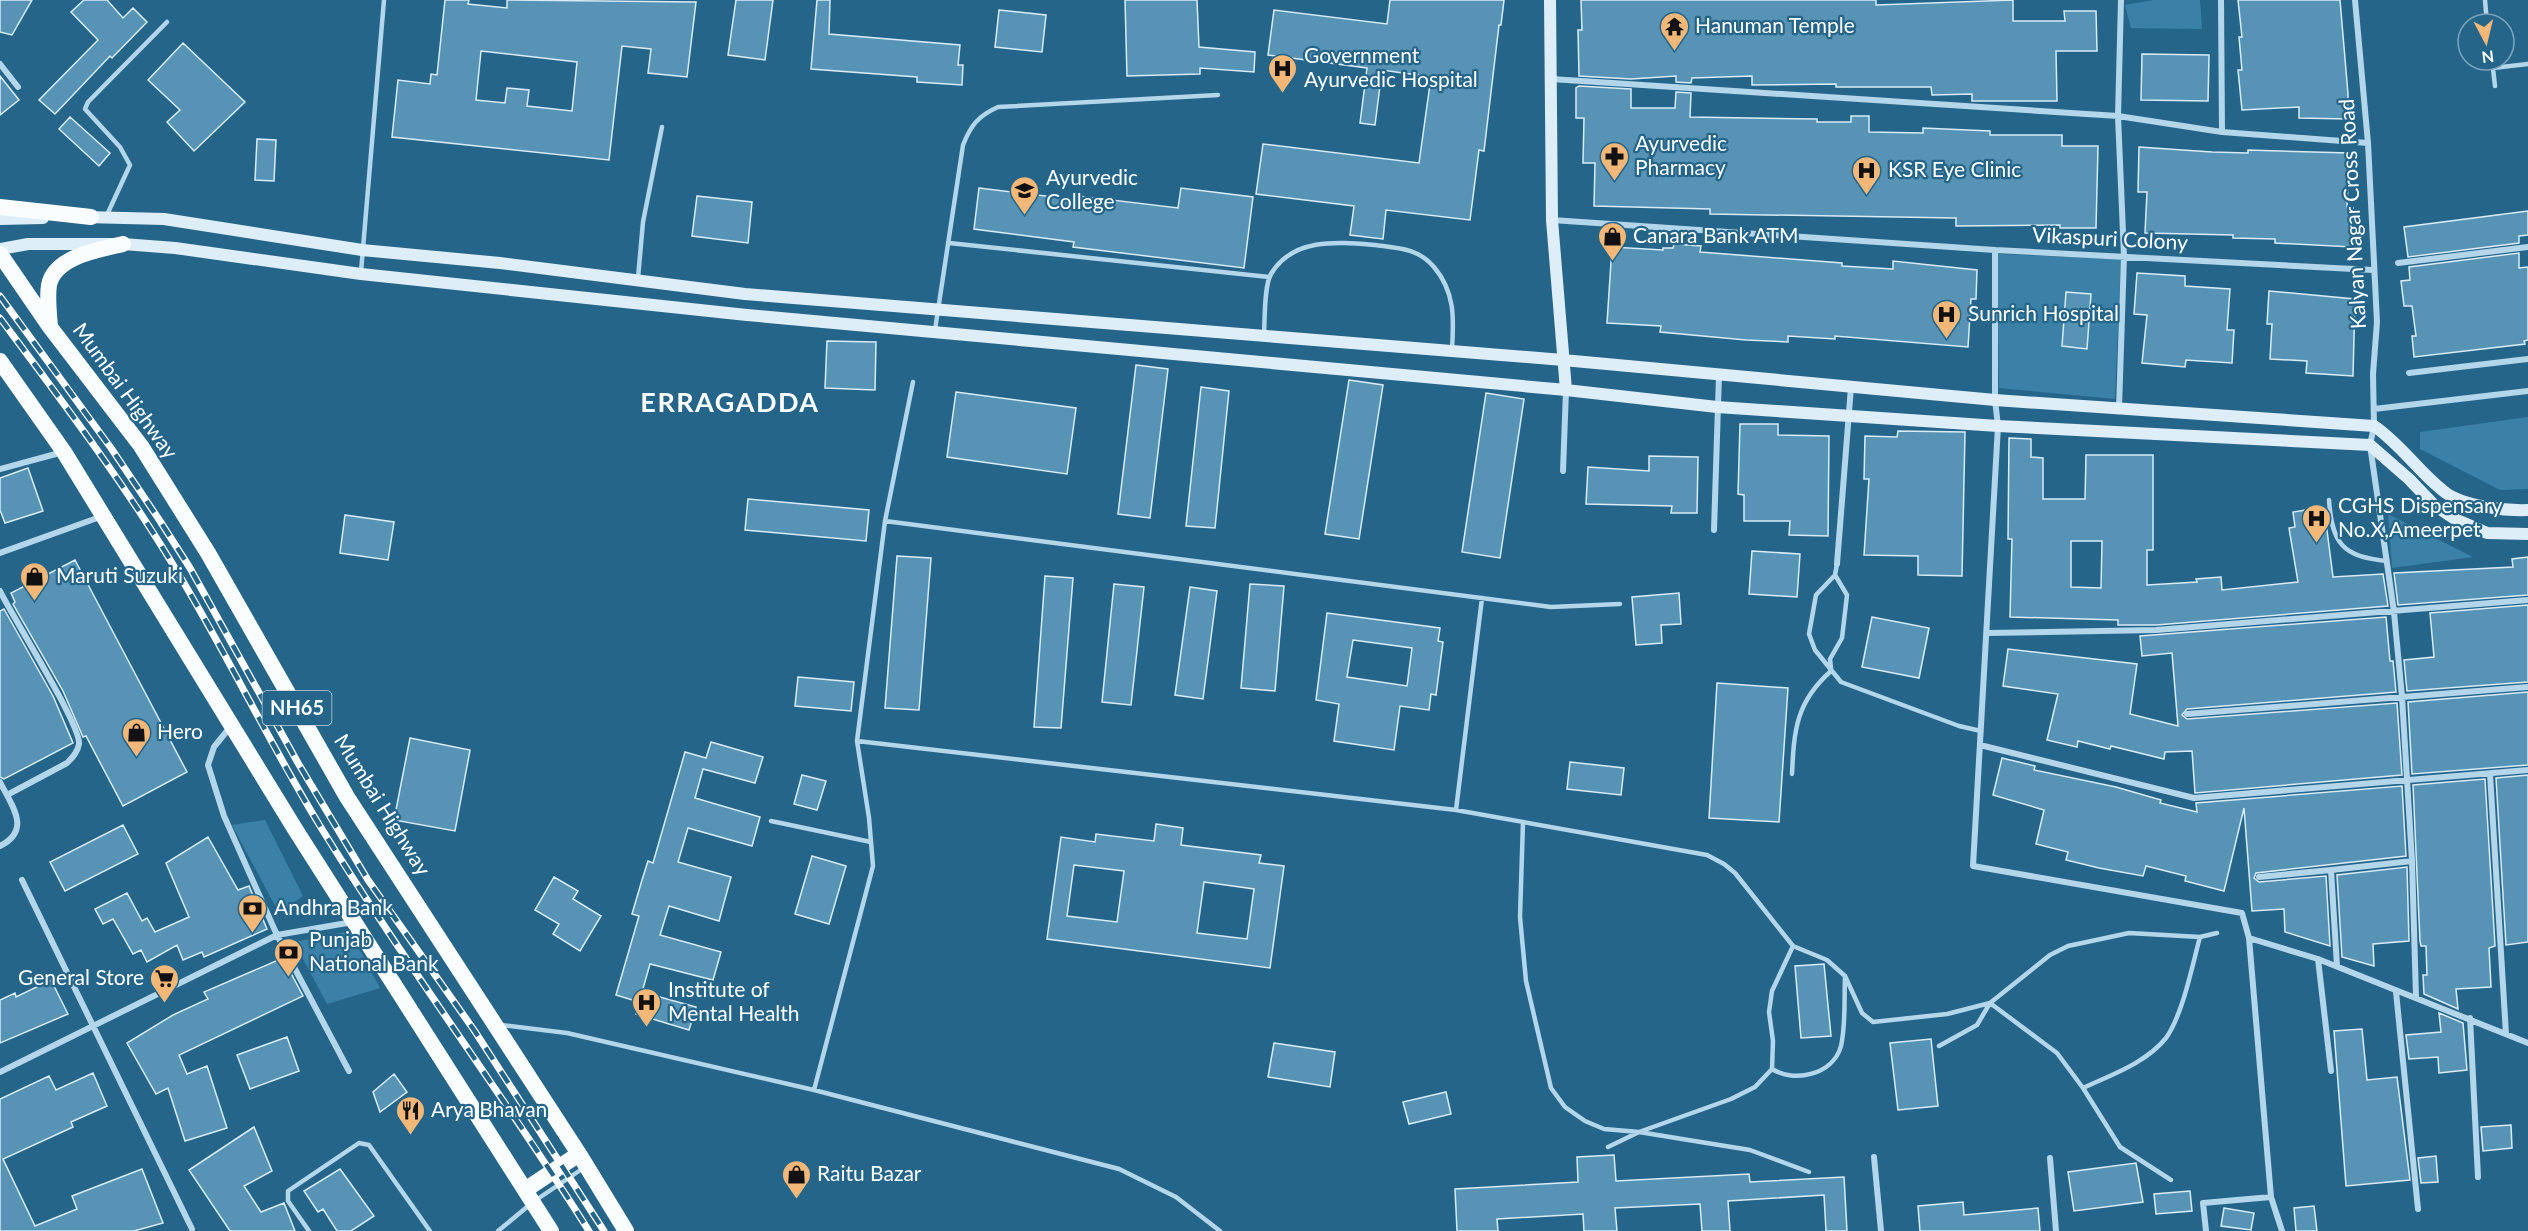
<svg xmlns="http://www.w3.org/2000/svg" width="2528" height="1231" font-family="Lato,sans-serif">
	<rect width="100%" height="100%" fill="#26658a"/>
	<path fill="#3a80a7" d="M2153 0H2200L2202 29 2131 28 2125 5Z
		M1997 254 2121 259 2115 399 1999 388Z
		M2528 417V489L2500 490 2420 449V432Z
		M2388 514 2473 557 2392 568Z
		M265 820 303 896 279 913 232 825Z
		M350 931 380 988 327 1004 294 942Z"/>
	<path fill="#5693b5" stroke="#d7ecf7" stroke-width="1.5" fill-rule="evenodd" d="M0 0H32L12 35 0 32Z
		M84 0H107L123 18 133 8 147 22 112 58 110 56 55 114 39 100 98 40 71 12Z
		M445 0H469L468 4 507 8V0L696 2 687 77 648 73 651 49 622 46 609 160 392 137 398 80 430 84 431 74 437 75ZM481 51 577 62 572 111 527 106 529 90 507 88 505 103 476 100Z
		M736 0H773L765 60 728 55Z
		M817 0H830L829 34 960 45 958 65H963L962 85 917 82V77L811 69Z
		M1125 0H1197L1199 47 1255 52 1254 72 1200 68V74L1127 76Z
		M1390 0H1504L1501 25H1499L1484 151 1479 150 1470 220 1386 210 1383 239 1350 235 1354 206 1256 194 1263 144 1419 163 1431 77 1382 70 1375 125 1360 123 1367 68 1268 55 1274 10 1387 24Z
		M1581 0H1876V5L2013 0V21H2065L2064 11H2096L2097 51H2056L2057 101H1972V94L1932 95 1931 87H1836V84L1752 85V76L1692 78 1691 83 1676 82V76L1631 79 1579 76 1578 30H1582Z
		M2238 0H2340L2348 94V119L2299 118V107L2242 110 2238 70H2242L2239 37H2242Z
		M999 10 1046 15 1042 52 995 47Z
		M183 43 245 102 194 151 167 122 180 110 148 80Z
		M2142 54 2209 55 2208 101 2141 100Z
		M0 76 19 100 0 115Z
		M1579 86 1631 89V108H1675L1676 92 1691 93 1690 117 1817 119V122H1851V116H1869V132L1923 133V128L1990 131V135H2062V146H2098L2096 228H2060V225L1956 226V218L1710 214V209L1594 206 1595 163H1583L1584 118H1576V88Z
		M70 117 110 153 99 166 59 129Z
		M257 139 276 140 274 181 255 180Z
		M2139 147 2212 152 2248 153V150L2349 153 2347 208H2353L2352 247 2275 243V239L2233 238V235L2145 233 2147 192H2138Z
		M979 188 1079 200V196L1178 208 1181 188 1253 197 1244 268 1073 247 1074 242 974 229Z
		M697 196 752 202 748 243 692 236Z
		M2528 211V235L2519 236V243L2408 257 2404 227Z
		M1674 244 1701 246 1700 252 1842 263V266L1893 269V261L1977 270 1976 299H1971L1968 347 1835 336V339L1788 336V342L1746 340 1660 332 1661 326 1607 323 1612 247 1663 250V248H1673Z
		M2519 253V268L2528 267V340L2524 341 2525 344 2414 357 2412 336H2416L2412 306H2404L2401 281 2410 280 2409 267Z
		M2137 273 2185 276V286L2230 289 2227 330H2234L2232 363 2186 360 2185 367 2142 363 2147 315 2134 314Z
		M2269 291 2355 299 2353 376 2306 373 2307 361 2270 359 2272 324H2267Z
		M2066 292 2091 294 2087 349 2062 346Z
		M827 341 876 342 875 390 825 388Z
		M1136 365 1168 369 1150 518 1118 514Z
		M1349 380 1383 385 1359 539 1325 534Z
		M1201 387 1229 391 1215 528 1186 526Z
		M956 392 1076 408 1067 474 947 457Z
		M1486 393 1524 399 1500 558 1462 552Z
		M1740 424H1778V435L1829 436 1828 536 1789 535 1790 521H1744V495L1738 494Z
		M1898 431 1965 432 1962 576 1918 575V556L1864 555 1869 479H1864L1865 436 1897 437Z
		M2009 438 2031 439V457L2043 458V499H2085L2086 455H2153V550H2147V585L2197 582 2196 579 2221 577 2222 590 2298 582 2289 528 2295 527 2293 512 2324 507 2333 577 2383 574 2388 606 2156 625H2118V620L2010 617 2012 539H2008ZM2071 541H2102L2101 588 2071 587Z
		M1649 456 1698 457 1697 513H1671L1672 506 1586 504 1588 467 1649 471Z
		M28 468 43 511 5 523 0 510V478Z
		M748 499 869 510 866 541 745 530Z
		M345 515 394 522 388 560 340 553Z
		M1752 551 1800 554 1797 597 1749 594Z
		M897 556 931 558 919 710 885 708Z
		M2528 557V595L2398 605 2394 573 2513 567 2512 559Z
		M75 560 187 772 123 806 86 736 83 737 63 691 13 604 15 602 11 593Z
		M1045 576 1073 578 1061 728 1034 727Z
		M1114 584 1144 587 1131 705 1102 702Z
		M1250 584 1284 586 1275 691 1241 688Z
		M1190 587 1217 591 1203 699 1175 695Z
		M1679 593 1681 624 1661 625 1662 643 1636 645 1632 597Z
		M2528 605V682L2407 691 2404 660 2434 657 2430 613Z
		M4 609 53 696 73 743 4 779 0 777V611Z
		M1327 613 1440 628 1438 641 1443 642 1436 695 1431 694 1429 710 1400 706 1394 750 1334 741 1339 704 1316 700ZM1353 640 1412 648 1407 686 1347 677Z
		M1872 617 1929 628 1919 678 1862 667Z
		M2386 617 2390 661H2393L2396 692 2187 709 2182 715 2187 719 2397 703 2402 775 2195 793 2192 751 2165 752 2164 759 2111 746 2110 749 2078 741 2077 747 2047 740 2058 694 2003 686 2008 649 2137 664 2130 714 2178 726 2172 653 2142 656 2140 636Z
		M798 677 854 682 851 711 795 706Z
		M1717 683 1788 688 1779 822 1709 818Z
		M2528 692V765L2412 774 2408 702Z
		M410 738 470 750 455 831 394 820Z
		M711 742 763 757 755 783 703 769 695 798 760 817 752 846 688 828 678 862 731 877 719 921 669 906 660 935 721 952 713 980 650 964 642 992 696 1007 689 1030 636 1014 639 1002 616 995 639 916 632 914 642 880 648 861 653 863 685 752 706 758Z
		M2002 758 2035 766 2034 770 2116 787 2161 800 2160 803 2197 812 2196 803 2402 786 2406 856 2256 873 2254 878 2259 882 2326 876 2330 946 2285 932 2284 909 2252 911 2244 808 2224 891 2185 881 2186 876 2146 866 2143 876 2099 868 2066 860 2068 852 2036 844 2044 810 1993 795Z
		M1570 762 1624 768 1621 795 1567 789Z
		M802 775 826 781 817 810 794 804Z
		M2528 775V942L2506 945 2496 778Z
		M2485 779 2495 946 2489 948 2491 987 2456 989 2458 1009 2424 994 2423 975H2427L2426 946H2421L2420 941 2413 785Z
		M1156 824 1183 828 1181 845 1261 855 1259 863 1284 866 1270 968 1047 939 1061 837 1095 842 1096 834 1154 841ZM1074 865 1124 871 1117 922 1067 916ZM1204 882 1254 889 1247 939 1197 933Z
		M123 825 138 854 65 891 50 862Z
		M208 837 238 890 249 886 267 929 204 957 202 952 183 960 177 945 147 962 141 950 133 954 113 919 103 924 95 909 127 893 142 921 147 918 155 932 189 917 166 863Z
		M812 856 846 866 829 924 795 914Z
		M2407 867 2409 941 2373 944 2374 966 2342 957 2337 875Z
		M554 877 578 891 573 899 601 916 580 951 553 934 559 924 535 910Z
		M283 958 303 996 179 1055 187 1074 207 1066 227 1128 185 1141 168 1088 156 1094 127 1043 173 1015 208 999 204 992Z
		M1824 964 1831 1036 1801 1038 1795 966Z
		M51 980 68 1014 0 1043V1000L15 993 16 997Z
		M2439 1013 2463 1023 2467 1070 2439 1073 2438 1057 2409 1059 2406 1035 2441 1032Z
		M2362 1029 2367 1080 2397 1077 2410 1180 2346 1186 2334 1031Z
		M287 1037 299 1071 250 1089 237 1055Z
		M1931 1039 1938 1106 1898 1110 1890 1043Z
		M1274 1043 1335 1052 1330 1087 1268 1077Z
		M93 1073 107 1106 71 1122 73 1127 3 1159 35 1226 77 1209 72 1196 142 1169 163 1223 134 1231H0V1099L49 1076 56 1090Z
		M394 1074 407 1092 380 1112 373 1092Z
		M1446 1092 1451 1114 1409 1124 1403 1102Z
		M2511 1125 2512 1148 2483 1151 2481 1127Z
		M254 1127 272 1171 244 1186 261 1212 284 1203 295 1231H230L189 1170Z
		M1614 1155 1616 1181 1749 1174 1750 1182 1844 1177 1847 1231H1826L1824 1195 1728 1201 1730 1231H1702L1700 1204 1615 1208 1617 1231H1584L1583 1214 1497 1219 1498 1231H1457L1455 1189 1578 1182 1577 1157Z
		M2436 1156 2438 1182 2421 1183 2418 1158Z
		M2136 1163 2143 1202 2074 1211 2068 1172Z
		M340 1169 374 1216 351 1231H337L323 1209 318 1212 304 1191Z
		M2190 1191 2192 1211 2156 1214 2154 1194Z
		M1963 1202 1964 1215 2038 1208 2040 1231H1920L1918 1206Z
		M2314 1206 2317 1231H2296L2294 1208Z
		M2224 1208 2254 1213 2251 1230 2221 1226Z"/>
	<g fill="none" stroke-linecap="round" stroke-linejoin="round">
		<path stroke="#b3d6ea" stroke-width="4.5" d="M2485 0 2487 24
			M2492 60 2495 86
			M2493 68 2528 64
			M106 217 130 165 120 147 85 109 88 102 167 22
			M949 243 1269 277
			M361 272 384 0
			M638 278 643 222 662 127
			M935 330 963 145C971 125 978 116 998 107L1218 95
			M1264 333C1265 319 1264 286 1271 274 1293 237 1339 242 1375 245 1398 248 1418 248 1434 267 1455 292 1454 318 1452 349
			M2329 500C2332 544 2343 557 2387 561
			M885 521 1551 607 1620 604
			M1835 575 1816 595 1809 634 1815 650 1841 682 1959 726 1981 731
			M1831 668 1830 659 1842 638 1847 595 1835 575 1837 564
			M857 741 1456 810 1707 855 1724 864 1735 873 1793 946 1827 960 1845 976 1862 1013 1873 1022 1947 1014 1990 1003 2057 1053 2083 1088 2120 1147 2171 1180
			M1792 774C1794 730 1796 702 1831 671
			M1456 810 1482 598
			M771 821 871 842
			M1523 822 1520 917 1526 981 1551 1088 1565 1107 1585 1121 1604 1129 1639 1132 1731 1099 1755 1087 1772 1069 1773 1041 1769 1012 1772 991 1793 946
			M501 1025 567 1033 814 1090 1119 1169 1176 1197 1220 1231
			M1939 1046 1977 1025 1990 1003 2050 955 2068 946 2129 933 2200 937 2217 933
			M1772 1069C1794 1083 1833 1075 1841 1046 1846 1024 1844 998 1845 976
			M2083 1088C2111 1075 2146 1063 2166 1038 2183 1014 2192 966 2200 937
			M814 1090 873 866 869 818 857 741 885 521 913 382
			M1608 1147 1639 1132 1750 1150 1809 1172
			M309 1231 288 1201V1191L359 1143 369 1145 430 1231
			M498 1231 533 1202 585 1167"/>
		<path stroke="#b3d6ea" stroke-width="6" d="M2221 0 2222 132
			M2355 0 2368 143 2377 322 2373 374 2374 426 2370 445 2394 612 2402 697 2412 861 2416 997
			M0 64 18 87
			M1551 79 2118 116 2222 132 2368 143
			M1552 220 1995 250
			M2398 263 2528 247
			M2409 373 2528 359
			M2119 408 2124 256 2118 116 2121 0
			M2374 409 2528 391
			M0 469 63 452
			M1563 471 1566 390
			M1714 530 1719 375
			M0 553 100 517
			M1837 564 1851 387
			M0 591C12 616 81 725 79 744 78 752 72 758 67 763L7 795
			M1987 633 2156 630 2528 600
			M2187 714 2528 687
			M231 726 214 747 208 765 224 816 277 935 349 1071
			M1980 745 2194 798 2528 770
			M2490 774 2506 1034
			M0 782C12 806 32 830 0 846
			M2259 877 2331 870
			M22 880 192 1229
			M2249 938 2318 959 2528 1043
			M2318 959 2331 1071
			M2337 966 2331 870 2412 861
			M2396 992 2418 1209
			M2470 1018 2478 1177
			M0 1072 277 935 353 922
			M1874 1157 1881 1231
			M2050 1158 2056 1231
			M2206 1231 2203 1203 2271 1197
			M2282 1231 2271 1197 2249 938 2242 913 1973 866 1998 426 1995 400V250L2373 270"/>
		<path stroke="#deeef8" stroke-width="12" d="M1550 0 1552 220 1566 390
			M85 217 164 219 362 250 500 263 745 294 1563 360 1995 400 2374 426C2402 445 2420 474 2446 493 2464 506 2507 511 2528 510
			M0 219 43 218
			M0 249 28 244H123L175 248 361 274 747 315 1566 390 1717 407 1998 426 2370 445 2409 479 2434 505 2455 519 2487 533 2528 534"/>
		<path stroke="#fafdfe" stroke-width="16" d="M0 207 91 217
			M0 254 50 327 141 446 208 553 347 797 579 1154 626 1231
			M50 327C49 314 47 297 49 285 55 256 99 250 123 244
			M0 361 64 452 295 829 551 1231
			M525 1190 579 1154"/>
		<defs>
			<path id="rail" d="M0 296 111 448 160 521 190 568 298 763 368 880 474 1030 604 1231
				M0 318C62 401 125 484 178 573 228 656 270 744 320 826 405 964 503 1094 589 1231"/>
		</defs>
		<use href="#rail" stroke="#fff" stroke-width="7"/>
		<use href="#rail" stroke="#26658a" stroke-width="4.5" stroke-dasharray="14" stroke-linecap="butt"/>
	</g>
	<defs>
		<symbol id="temple-pin" viewBox="-11 -11 22 30"><path d="M0 17L-7.5 6A9.5 9.5 0 1 1 7.5 6Z" fill="#f3b878" stroke="#26658a"/><path d="M0-6L5-2H3V0L6.5 2.5H4V6H1.5V3h-3V6H-4V2.5H-6.5L-3 0V-2H-5Z" fill="#111"/></symbol>
		<symbol id="hospital-pin" viewBox="-11 -11 22 30"><path d="M0 17L-7.5 6A9.5 9.5 0 1 1 7.5 6Z" fill="#f3b878" stroke="#26658a"/><path d="M-5-5h3v3.5h4V-5h3V5h-3V1.5h-4V5h-3Z" fill="#111"/></symbol>
		<symbol id="pharmacy-pin" viewBox="-11 -11 22 30"><path d="M0 17L-7.5 6A9.5 9.5 0 1 1 7.5 6Z" fill="#f3b878" stroke="#26658a"/><path d="M-2-6h4v4h4v4h-4v4h-4v-4h-4v-4h4Z" fill="#111"/></symbol>
		<symbol id="university-pin" viewBox="-11 -11 22 30"><path d="M0 17L-7.5 6A9.5 9.5 0 1 1 7.5 6Z" fill="#f3b878" stroke="#26658a"/><path d="M0-5L7-2L0 1L-7-2ZM-4 1L0 2.5L4 1V4Q0 6-4 4Z" fill="#111"/></symbol>
		<symbol id="shop-pin" viewBox="-11 -11 22 30"><path d="M0 17L-7.5 6A9.5 9.5 0 1 1 7.5 6Z" fill="#f3b878" stroke="#26658a"/><path d="M-5-2.5h2.3a2.7 3.5 0 0 1 5.4 0H5L5.5 6h-11ZM-1.5-2.5h3a1.5 2.3 0 0 0-3 0Z" fill="#111"/></symbol>
		<symbol id="bank-pin" viewBox="-11 -11 22 30"><path d="M0 17L-7.5 6A9.5 9.5 0 1 1 7.5 6Z" fill="#f3b878" stroke="#26658a"/><path d="M-6-4H6V4H-6ZM0-2.3a2.3 2.3 0 1 0 0 4.6a2.3 2.3 0 1 0 0-4.6Z" fill="#111"/></symbol>
		<symbol id="supermarket-pin" viewBox="-11 -11 22 30"><path d="M0 17L-7.5 6A9.5 9.5 0 1 1 7.5 6Z" fill="#f3b878" stroke="#26658a"/><path d="M-6-5.5h2.5l.6 2H6L4.5 2H-2.5L-4.4-4H-6ZM-1.5 3.2a1.3 1.3 0 1 0 .1 0ZM3 3.2a1.3 1.3 0 1 0 .1 0Z" fill="#111"/></symbol>
		<symbol id="restaurant-pin" viewBox="-11 -11 22 30"><path d="M0 17L-7.5 6A9.5 9.5 0 1 1 7.5 6Z" fill="#f3b878" stroke="#26658a"/><path d="M-5-6h1v4h1v-4h1v4h1v-4h1v5L-1.5 .5V6h-2V.5L-5-1ZM5-6V6H3V1.5H1.5Q1.5-4 5-6Z" fill="#111"/></symbol>
	</defs>
	<g fill-rule="evenodd">
		<use href="#temple-pin" x="1658" y="10" width="33" height="45"/>
		<use href="#hospital-pin" x="1266" y="52" width="33" height="45"/>
		<use href="#pharmacy-pin" x="1598" y="140" width="33" height="45"/>
		<use href="#hospital-pin" x="1850" y="154" width="33" height="45"/>
		<use href="#university-pin" x="1008" y="174" width="33" height="45"/>
		<use href="#shop-pin" x="1596" y="220" width="33" height="45"/>
		<use href="#hospital-pin" x="1930" y="298" width="33" height="45"/>
		<use href="#hospital-pin" x="2300" y="502" width="33" height="45"/>
		<use href="#shop-pin" x="18" y="560" width="33" height="45"/>
		<use href="#shop-pin" x="120" y="716" width="33" height="45"/>
		<use href="#bank-pin" x="236" y="892" width="33" height="45"/>
		<use href="#bank-pin" x="272" y="936" width="33" height="45"/>
		<use href="#supermarket-pin" x="148" y="962" width="33" height="45"/>
		<use href="#hospital-pin" x="630" y="986" width="33" height="45"/>
		<use href="#restaurant-pin" x="394" y="1094" width="33" height="45"/>
		<use href="#shop-pin" x="780" y="1158" width="33" height="45"/>
	</g>
	<g text-anchor="middle" stroke-width="4.5" stroke-linejoin="round" paint-order="stroke">
		<rect fill="#26658a" stroke="#bed1dc" stroke-width="1.5" x="262.5" y="691" width="69" height="34" rx="4.5"/>
		<g font-size="20" font-weight="bold" fill="#fff">
			<text x="297" y="715">NH65</text>
		</g>
		<g font-size="21" fill="#fff" stroke="#26658a" text-anchor="start">
			<text x="1695" y="33">Hanuman Temple</text>
			<text x="1304" y="63">Government<tspan x="1304" dy="24">Ayurvedic Hospital</tspan></text>
			<text x="1635" y="151">Ayurvedic<tspan x="1635" dy="24">Pharmacy</tspan></text>
			<text x="1888" y="177">KSR Eye Clinic</text>
			<text x="1046" y="185">Ayurvedic<tspan x="1046" dy="24">College</tspan></text>
			<text x="1633" y="243">Canara Bank ATM</text>
			<text x="1968" y="321">Sunrich Hospital</text>
			<text x="2338" y="513">CGHS Dispensary<tspan x="2338" dy="24">No.X,Ameerpet</tspan></text>
			<text x="56" y="583">Maruti Suzuki</text>
			<text x="157" y="739">Hero</text>
			<text x="274" y="915">Andhra Bank</text>
			<text x="309" y="947">Punjab<tspan x="309" dy="24">National Bank</tspan></text>
			<text x="144" y="985" text-anchor="end">General Store</text>
			<text x="668" y="997">Institute of<tspan x="668" dy="24">Mental Health</tspan></text>
			<text x="431" y="1117">Arya Bhavan</text>
			<text x="817" y="1181">Raitu Bazar</text>
		</g>
		<g font-size="21" fill="#fff" stroke="#26658a">
			<text transform="translate(2353 214) rotate(-93)" y="7">Kalyan Nagar Cross Road</text>
			<text transform="translate(2110 239) rotate(3)" y="7">Vikaspuri Colony</text>
			<text transform="translate(125 391) rotate(54)" y="7">Mumbai Highway</text>
			<text transform="translate(382 805) rotate(58)" y="7">Mumbai Highway</text>
		</g>
		<g font-size="27" font-weight="bold" letter-spacing="1.5" fill="#fff" stroke="#26658a">
			<text x="730" y="412">ERRAGADDA</text>
		</g>
	</g>
	<g transform="translate(2486 42) rotate(173)"><circle r="28" fill="#26658a" stroke="#7da3b9" stroke-width="1.5"/>
	<path d="M0-4.5L10 22L0 15L-10 22Z" fill="#f3b878"/>
	<text y="-9" font-size="16" font-weight="bold" text-anchor="middle" fill="#ffffff">N</text>
	</g>
</svg>
